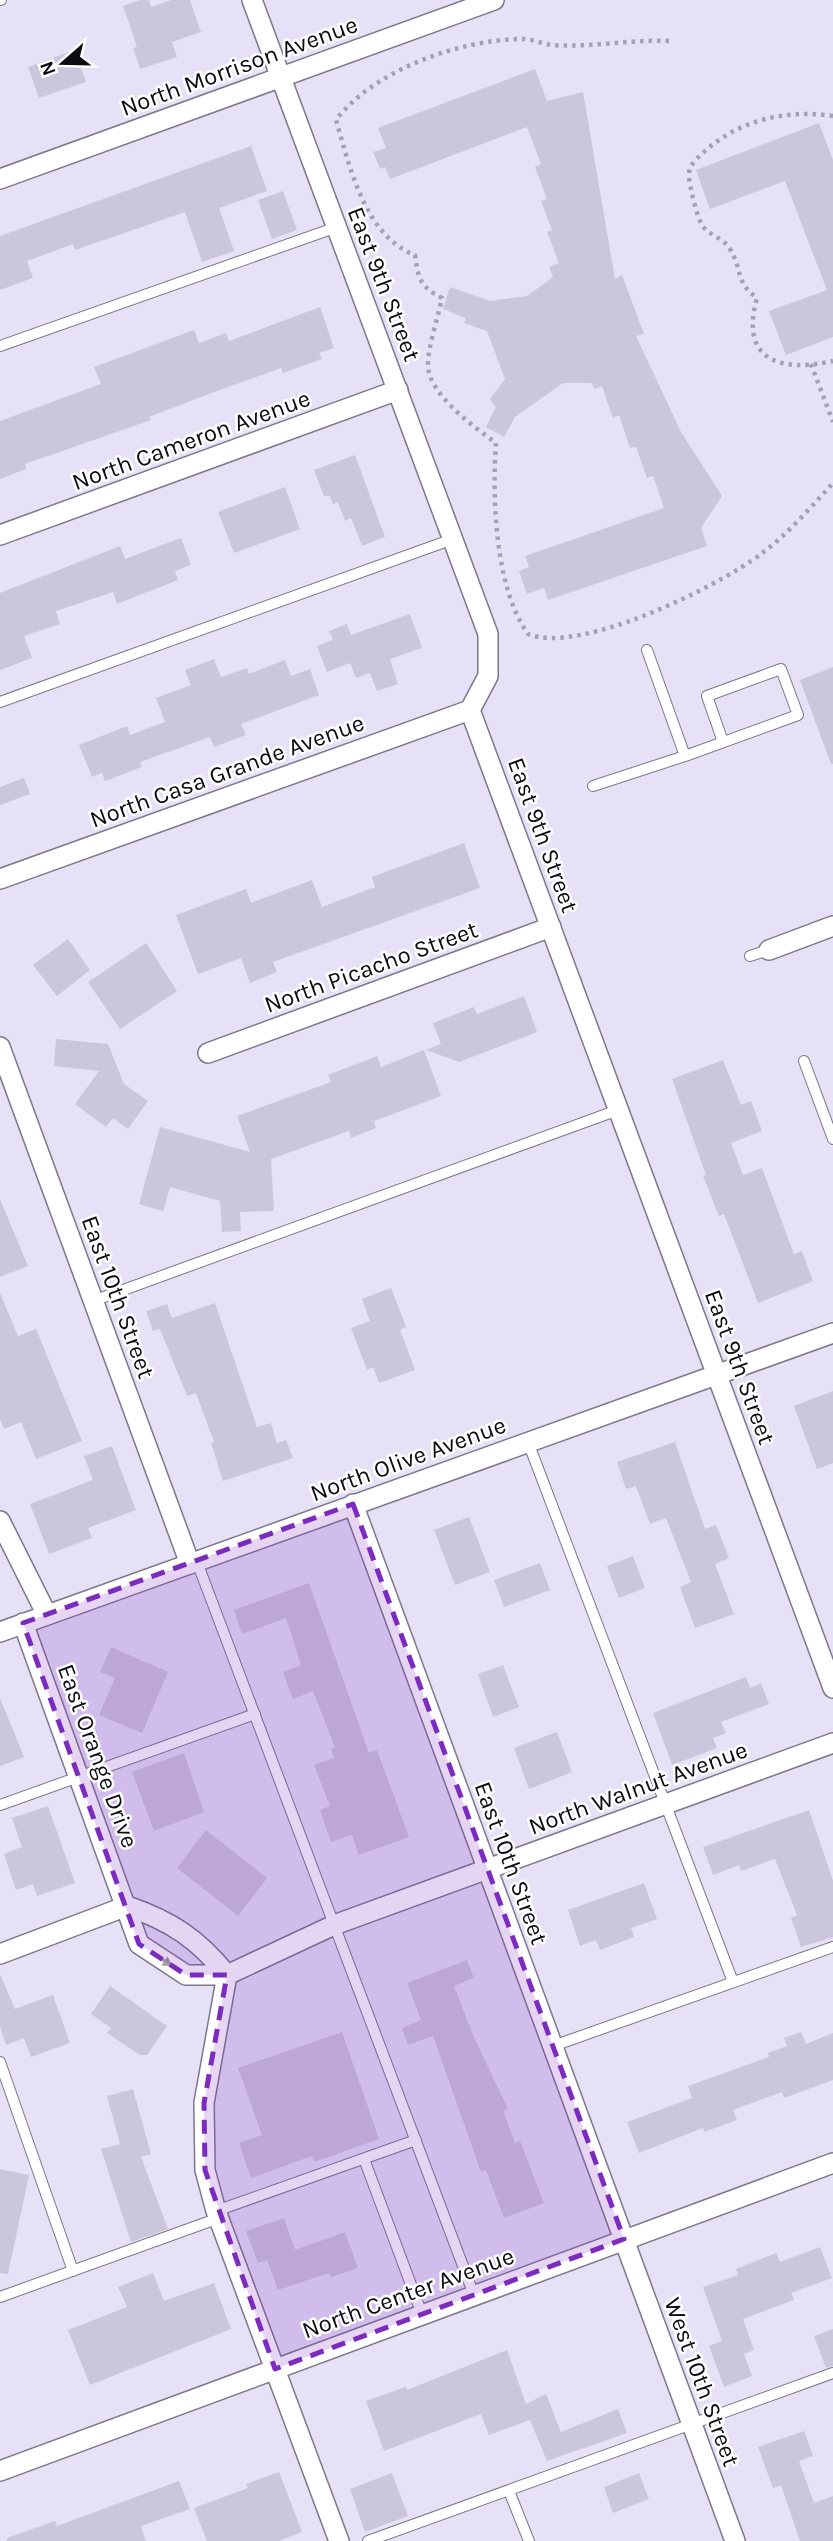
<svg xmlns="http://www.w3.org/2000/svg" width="833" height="2541" font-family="Karla,sans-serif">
	<rect width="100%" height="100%" fill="#e7e1f7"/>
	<path fill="#ccc6dc" d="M140 0H149L151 7 171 0H190L201 32 172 42 177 57 140 69 133 48 137 47 123 6Z
		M74 50 86 82 39 98 28 67Z
		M535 69 547 101 583 92 615 279 622 275 644 334 636 336 681 432 722 496 701 528 707 546 548 600 544 588 527 594 519 571 529 567 525 556 664 508 653 476 647 478 636 447 630 448 619 415 613 418 602 386 595 389 591 383H563L515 417 504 437 486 427 496 407 490 399 505 379 487 331 464 323 466 318 443 309 450 287 490 301 527 296 553 277 549 267 559 263 547 232 552 230 541 201 547 199 535 167 541 164 527 127 390 179 385 167 380 169 373 152 386 148 378 128Z
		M819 123 833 160V337L786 355 769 311 827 290 785 181 710 209 696 170Z
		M251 146 267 191 219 208 234 251 202 262 185 212 75 250 73 244 27 261 33 278 0 290V236Z
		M283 191 297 230 272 239 258 200Z
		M320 307 334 348 319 353 322 359 283 373 281 368 206 395 149 417 151 420 25 464 26 469 0 479V421L101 384 94 367 194 330 199 343 226 333 229 341Z
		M355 455 385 537 362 546 351 518 345 521 338 502 333 504 330 496H324L314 470Z
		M285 487 300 529 234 553 218 512Z
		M181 538 191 565 175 571 178 580 117 604 113 592 56 611 60 624 24 636 32 658 0 670V593L120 546 125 559Z
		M410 614 422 648 390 659 398 684 377 691 370 673 356 678 350 663 327 672 317 646 333 640 329 631 347 624 351 635Z
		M214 659 221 677 247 668 249 674 285 660 291 676 310 669 319 695 241 724 246 735 214 747 210 737 140 762 142 767 105 781 102 773 92 777 79 745 127 726 130 735 165 722 156 698 191 685 185 670Z
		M833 667V764H831L800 680Z
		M24 778 30 794 0 805V787Z
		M464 843 480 888 273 962 277 972 250 983 241 958 198 974 176 915 246 889 251 903 312 880 322 907 375 887 372 877Z
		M68 939 90 970 57 996 33 965Z
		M146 943 177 991 120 1029 88 982Z
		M524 996 537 1032 459 1062 426 1050 441 1044 433 1023 474 1007 477 1014Z
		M56 1039 108 1044 124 1084 148 1101 128 1129 113 1118 106 1127 75 1104 99 1071 54 1066Z
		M424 1050 441 1096 374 1121 376 1128 351 1138 349 1131 271 1159 274 1211 240 1212 241 1231 222 1232 220 1201 170 1187 163 1211 139 1204 160 1127 250 1152 237 1116 331 1082 328 1075 377 1056 381 1067Z
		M723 1060 741 1105 751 1101 762 1131 731 1143 743 1175 762 1168 794 1254 802 1251 813 1281 758 1303 724 1214 719 1216 703 1176 706 1175 672 1079Z
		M0 1199 28 1266 0 1277Z
		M391 1288 406 1327 400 1330 415 1370 379 1383 373 1367 367 1370 351 1328 370 1321 362 1299Z
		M0 1293 18 1336 36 1329 82 1441 36 1459 21 1422 4 1429 0 1419Z
		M215 1303 257 1427 271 1423 277 1443 286 1440 293 1458 223 1481 211 1443 214 1442 196 1393 187 1396 160 1329 153 1331 146 1311 167 1304 172 1318Z
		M833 1391V1463L817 1469 794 1406Z
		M675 1442 705 1529 716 1525 729 1558 715 1564 734 1614 695 1628 680 1587 691 1582 666 1518 650 1524 636 1486 626 1489 617 1462Z
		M112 1446 136 1510 88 1528 92 1538 49 1554 30 1504 93 1480 84 1456Z
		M469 1517 490 1572 455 1585 434 1530Z
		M633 1556 645 1588 619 1598 607 1566Z
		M540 1563 550 1590 504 1607 494 1580Z
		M309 1583 369 1753 377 1750 409 1837 359 1855 352 1835 331 1842 320 1810 330 1806 314 1765 334 1758 331 1749 335 1748 313 1691 293 1699 283 1672 301 1665 286 1618 242 1634 234 1610Z
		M111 1647 168 1672 142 1733 99 1715 115 1678 100 1672Z
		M503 1665 519 1707 493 1717 478 1674Z
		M746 1677 750 1688 761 1683 769 1704 721 1722 726 1733 713 1738 717 1748 672 1765 653 1713Z
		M0 1698 24 1757 0 1766Z
		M557 1732 572 1772 529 1789 514 1748Z
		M184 1753 204 1812 154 1831 132 1772Z
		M48 1806 75 1883 37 1896 33 1884 16 1890 4 1854 22 1847 12 1818Z
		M809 1810 833 1881V1937L801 1947 791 1918 797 1915 775 1859 741 1871 739 1865 713 1875 703 1847Z
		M206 1830 267 1878 238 1916 177 1868Z
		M644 1883 657 1919 631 1928 634 1937 600 1950 596 1940 580 1946 568 1910Z
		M467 1960 474 1978 454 1986 473 2035 508 2109 503 2111 515 2143 520 2141 544 2203 504 2218 486 2170 481 2172 433 2036 408 2045 402 2028 421 2020 407 1983Z
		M0 1974 15 2009 53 1995 70 2043 31 2057 24 2038 6 2045 0 2027Z
		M110 1986 167 2026 147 2055H140L107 2033 111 2028 91 2014Z
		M342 2032 379 2139 314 2162 312 2156 251 2178 239 2143 262 2135 238 2068Z
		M801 2032 806 2044 833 2033V2080L784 2098 782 2092 733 2110 737 2120 704 2132 703 2128 639 2153 627 2122 692 2098 688 2086 769 2057 768 2053 787 2046 784 2038Z
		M133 2089 151 2154 141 2157 168 2229 131 2242 101 2149 120 2144 107 2096Z
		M0 2169 29 2175 8 2274 0 2273Z
		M284 2218 295 2250 345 2232 358 2268 331 2277 329 2273 278 2290 267 2260 258 2263 246 2231Z
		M820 2247 832 2278 791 2293 794 2300 743 2319 754 2350 744 2354 752 2376 724 2387 709 2346 722 2341 703 2287 738 2275 736 2269 776 2253 780 2262Z
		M153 2273 164 2301 214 2283 231 2329 90 2385 68 2330 127 2307 118 2287Z
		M833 2329V2366L826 2368 814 2336Z
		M507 2350 526 2404 546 2394 561 2432 618 2409 627 2433 547 2461 530 2420 489 2435 481 2414 384 2451 366 2401 406 2387 407 2390Z
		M804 2431 813 2456 799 2461 814 2503 833 2496V2541H800L781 2485 773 2488 758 2447Z
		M279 2472 302 2532 279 2541H207L194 2508 248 2488 246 2484Z
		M392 2473 408 2516 365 2532 350 2489Z
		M639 2473 649 2499 613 2513 604 2487Z
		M179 2481 190 2509 141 2526 146 2541H7V2538L55 2521 57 2526Z"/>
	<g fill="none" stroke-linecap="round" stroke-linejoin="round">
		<defs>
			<path id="lane" d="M0 0H1
				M0 346 337 227
				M647 650 685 756 798 715 781 669 707 696 723 742
				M0 702 453 539
				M593 786 685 756
				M750 956 769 950
				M804 1061 833 1139
				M93 1301 618 1110
				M528 1442 733 1982
				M197 1562 474 2295
				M0 1805 255 1714
				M553 2046 833 1947
				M0 2062 73 2271
				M364 2159 422 2314
				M216 2211 416 2140
				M0 2297 219 2218
				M509 2491 529 2541
				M368 2541 833 2373"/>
			<path id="street" d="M252 0 488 634V676L470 710 833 1688
				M0 179 494 0
				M0 535 398 390
				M0 879 470 710
				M769 950 833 926
				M0 1047 190 1564
				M208 1053 551 927
				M353 1504 735 2541
				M0 1521 47 1615
				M23 1623 139 1944 186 1975H227L334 1925 833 1743
				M0 1632 833 1333
				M127 1906C171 1921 198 1939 227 1975
				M0 1954 127 1906
				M227 1975 204 2103 205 2170 216 2211 339 2541
				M0 2471 833 2163"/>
		</defs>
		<use href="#lane" stroke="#7c778a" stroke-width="12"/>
		<use href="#street" stroke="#7c778a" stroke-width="22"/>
		<path stroke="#a5a0b2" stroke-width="4.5" stroke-dasharray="3.5 5" stroke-linecap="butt" d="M669 41C631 39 589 48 552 45 541 44 531 38 520 39 459 40 374 70 336 120 350 168 365 236 415 255 418 278 420 287 442 298 438 317 427 350 428 367 430 395 474 427 496 443 492 498 495 588 528 634 580 655 717 587 761 554 787 535 811 507 833 483
			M833 116C786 109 739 120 704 152 695 160 688 166 689 178 691 191 696 214 702 225 708 235 724 238 730 249 743 271 735 282 757 298 739 360 780 373 833 361
			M811 364 833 422"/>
		<use href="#lane" stroke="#fff" stroke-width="10"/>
		<use href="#street" stroke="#fff" stroke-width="19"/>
	</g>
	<defs><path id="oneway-solid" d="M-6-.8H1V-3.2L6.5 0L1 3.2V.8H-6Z" transform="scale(1.75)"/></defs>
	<use fill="#9e9da0" href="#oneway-solid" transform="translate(163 1960) rotate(34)"/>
	<path fill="#7b2cbf" fill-opacity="0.2" stroke="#7b2cbf" stroke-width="5" stroke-dasharray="14 9" stroke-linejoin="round" d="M353 1504 624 2239 275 2369 205 2170 204 2103 227 1975H186L139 1944 23 1623Z"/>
	<g text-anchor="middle" stroke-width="5" stroke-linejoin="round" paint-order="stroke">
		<g font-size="24" fill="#0d0b12" stroke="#fff">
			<text transform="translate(239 66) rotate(-20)" y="8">North Morrison Avenue</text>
			<text transform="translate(384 284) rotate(69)" y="8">East 9th Street</text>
			<text transform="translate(191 440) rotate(-20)" y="8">North Cameron Avenue</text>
			<text transform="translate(227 771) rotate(-20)" y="8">North Casa Grande Avenue</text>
			<text transform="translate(543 835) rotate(70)" y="8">East 9th Street</text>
			<text transform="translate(371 967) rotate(-20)" y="8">North Picacho Street</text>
			<text transform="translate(118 1297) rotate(70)" y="8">East 10th Street</text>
			<text transform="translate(740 1367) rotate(70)" y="8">East 9th Street</text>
			<text transform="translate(408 1459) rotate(-20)" y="8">North Olive Avenue</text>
			<text transform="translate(98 1756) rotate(70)" y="8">East Orange Drive</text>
			<text transform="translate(638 1788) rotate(-20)" y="8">North Walnut Avenue</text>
			<text transform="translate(511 1863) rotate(70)" y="8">East 10th Street</text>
			<text transform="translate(408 2293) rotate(-20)" y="8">North Center Avenue</text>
			<text transform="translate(702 2382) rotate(70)" y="8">West 10th Street</text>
		</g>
	</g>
	<g transform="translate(63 63) rotate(250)" stroke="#ffffff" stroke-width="5" paint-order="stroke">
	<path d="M0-5L12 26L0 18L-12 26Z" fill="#0d0b12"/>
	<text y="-10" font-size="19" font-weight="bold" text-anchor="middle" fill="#0d0b12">N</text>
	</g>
</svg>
